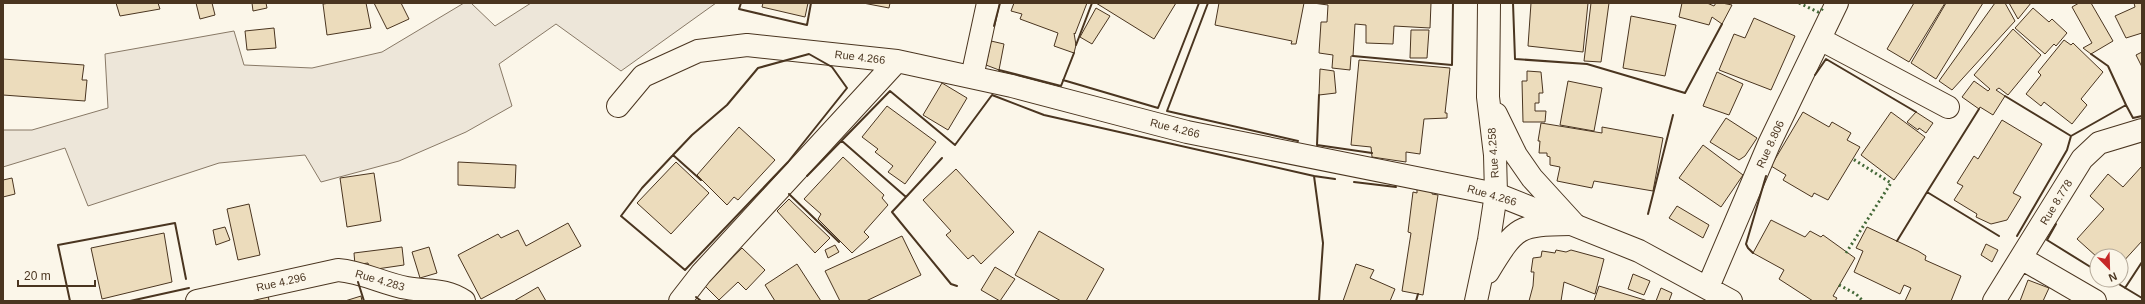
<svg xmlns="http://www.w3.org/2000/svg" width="2145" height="304" font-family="Arial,sans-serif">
	<rect width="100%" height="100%" fill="#fbf6e9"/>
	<path fill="#ede6d9" stroke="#887966" d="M464 3H471L495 26 531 3H716L621 71 556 24 499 64 512 106 466 132 399 161 321 182 305 155 219 163 88 206 65 148 3 167V130H32L108 108 105 54 234 31 244 65 312 68 382 52Z"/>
	<path fill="#ecdcbc" stroke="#4a3520" d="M116 3H158L160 9 120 16Z
		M196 3H212L215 15 200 19Z
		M252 3H266L267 8 253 11Z
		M330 3H366L371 28 327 35 323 4Z
		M374 3H401L409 19 387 29Z
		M763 3H808L805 17 762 7Z
		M863 3H890L889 8Z
		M1014 3H1087L1075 34 1074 33 1076 45 1074 53 1054 46 1058 33 1020 19 1022 14 1011 11Z
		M1096 3H1176L1154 39Z
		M1219 3H1304L1296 44H1291L1292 41 1215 25Z
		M1313 3H1431L1430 28 1394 26 1393 44 1366 43V25L1355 24 1353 56H1351L1350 70 1332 68 1333 55 1319 53 1321 22H1327L1328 5Z
		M1531 3H1588L1583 52 1528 46Z
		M1591 3H1609L1601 62 1584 61Z
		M1682 3H1707L1714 6 1716 3H1722L1732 5 1722 24 1712 17 1709 25 1679 17Z
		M1914 3H1945L1909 62 1887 49Z
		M1946 3H1983L1936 79 1911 63Z
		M1995 3H2005L2015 21 1952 90 1939 81Z
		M2009 3H2031L2018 19Z
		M2079 3H2091L2113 41 2091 54 2083 48 2092 43 2072 7Z
		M2134 3H2142V33L2126 38 2115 16 2135 7Z
		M1096 8 1110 16 1092 44 1080 37Z
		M2033 8 2049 22 2052 19 2067 33 2056 46 2054 44 2045 54 2015 28Z
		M1631 16 1676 25 1665 76 1623 68Z
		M1754 18 1795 36 1771 90 1719 70 1734 34 1745 38Z
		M274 28 276 48 247 50 245 31Z
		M2013 29 2041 55 2008 95 1999 88 1996 90 2005 96 1993 115 1980 107 1979 109 1962 97 1974 81 1988 91 1990 89 1974 75Z
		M1411 30H1429L1427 58H1410Z
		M2064 40 2071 45 2073 43 2103 72 2081 99 2087 105 2072 124 2044 102 2041 106 2026 94 2041 75 2038 72Z
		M991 41 1004 44 999 70 986 65Z
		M2142 52V67L2136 55Z
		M3 59 84 65 82 80H87L85 101 3 95Z
		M1359 60 1450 68 1445 113H1447V118L1424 119 1420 154 1406 152V162L1372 157 1371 147 1351 145Z
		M1320 69 1334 71 1336 93 1319 95Z
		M1527 71 1541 72 1543 93H1539V103H1535V111H1546L1545 122H1523L1522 81H1527Z
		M1717 72 1743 84 1729 115 1703 106Z
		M1568 81 1602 88 1594 131 1560 125Z
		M942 83 967 98 948 130 923 115Z
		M887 106 936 142 905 184 888 172 893 166 875 152 878 149 862 137Z
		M1803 112 1829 127 1832 122 1851 133 1847 140 1860 147 1828 200 1814 193 1812 197 1783 180 1786 175 1771 166Z
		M1891 112 1925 137 1894 180 1861 155Z
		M1916 112 1933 123 1926 133 1919 128 1918 130 1907 122Z
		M1726 118 1757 138 1745 156 1739 160 1710 142Z
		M2002 120 2042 144 2013 193 2021 197 2007 220 1991 224 1976 217 1977 214 1954 200 1963 186 1957 183 1974 156 1978 159Z
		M1541 123 1602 133V127L1663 138 1653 191 1594 181 1592 188 1557 181 1560 167 1550 165V157L1547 156V153H1539L1540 141H1538Z
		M739 127 775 160 738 200 734 197 727 205 697 175Z
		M1703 145 1743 175 1721 207 1679 178Z
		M843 157 884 195 882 198 888 205 864 232 869 237 852 253 818 219 821 214 804 199Z
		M458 162 516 165 515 188 458 185Z
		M676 162 709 193 671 234 637 203Z
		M2142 166V241L2121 264V256L2097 257 2077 239 2104 209 2090 196 2108 174 2123 187Z
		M956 169 1014 232 981 264 973 255 968 259 946 235 951 231 923 200Z
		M374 173 381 221 347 227 340 178Z
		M12 178 15 194 3 197V180Z
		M1417 185 1433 187 1432 194 1438 195 1423 295 1402 291 1411 233 1408 232 1413 192 1417 193Z
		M789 199 830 238 815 253 777 211Z
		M249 204 260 255 238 260 227 209Z
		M1677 206 1709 225 1703 238 1669 218Z
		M1771 220 1805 237 1810 231 1821 237 1823 235 1855 258 1833 296 1837 298 1835 301H1813L1779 279 1784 270 1753 253Z
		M568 223 581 246 481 299 458 255 498 234 501 238 518 230 526 246Z
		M225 227 230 240 216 245 213 230Z
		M1867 227 1918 251 1926 256 1925 260 1961 276 1951 301H1905L1911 288 1904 285 1900 294 1854 272 1863 251 1856 248Z
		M1039 231 1104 269 1086 301H1061L1015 275Z
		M164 233 172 282 102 299 91 248Z
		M902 236 921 275 866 301H840L825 271Z
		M1986 244 1998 250 1992 262 1981 255Z
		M835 245 839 252 828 258 825 250Z
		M402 247 404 265 370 270 368 263 355 265 354 253Z
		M429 247 437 273 420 278 412 252Z
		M742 248 765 270 746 290 738 282 719 300 705 286Z
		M1556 250 1566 252 1571 250 1604 259 1595 294 1564 282 1561 301H1529L1533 286 1534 272H1531L1533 258 1541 257 1542 251 1555 253Z
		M797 264 821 301H775L765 285Z
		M1356 264 1374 270 1370 278 1395 289 1390 301H1343Z
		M995 267 1015 279 1000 301 981 290Z
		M1633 274 1650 281 1644 295 1628 289Z
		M2028 280 2049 288 2043 301H2020Z
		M1599 286 1648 301H1594Z
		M538 287 546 301H514Z
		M1661 288 1672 293 1669 301H1656Z
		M268 294 269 301H250L249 298Z
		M361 296 362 301H345Z"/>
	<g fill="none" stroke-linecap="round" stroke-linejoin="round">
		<defs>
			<path id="minor" d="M1820 39 1948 107
				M972 77 988 3
				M618 106 643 76 698 51 747 45 897 61 1012 86 1187 132 1496 194 1639 251 1731 301
				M2021 258 2095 301
				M1708 287 1769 144 1837 3
				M197 301 338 270C363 272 384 284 407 288 428 292 445 288 464 301
				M680 301 701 274 897 61
				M1994 301 2082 159 2099 143 2142 130"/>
			<path id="highway" d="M1496 114 1516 155 1532 178 1574 224
				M1488 272C1517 224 1519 225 1574 224
				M1476 301 1489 240 1496 194 1495 155 1488 97 1489 3"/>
		</defs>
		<use href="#minor" stroke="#4a3520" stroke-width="24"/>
		<use href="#highway" stroke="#4a3520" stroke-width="24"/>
		<use href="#minor" stroke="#fbf6e9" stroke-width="22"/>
		<use href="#highway" stroke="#fbf6e9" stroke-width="22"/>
		<path stroke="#436837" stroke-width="3" stroke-dasharray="2 3" stroke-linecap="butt" d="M1799 3 1818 12 1821 11 1824 6
			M1846 253 1891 183 1853 159
			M1839 285 1856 294 1863 301"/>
		<path stroke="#4a3520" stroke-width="2" d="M741 3 739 9 807 25 811 3
			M1208 3 1167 111 1298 141
			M1513 3 1515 59 1587 64 1685 93 1722 24
			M994 26 1000 3
			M1076 45 1092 3
			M809 54 832 67 847 88 788 162 685 270 621 216 642 188 673 155 692 135 727 105 758 68Z
			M1353 56 1452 65 1453 3
			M999 70 1061 86 1074 53
			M1815 75 1826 59 1916 112
			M1063 80 1158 108 1199 3
			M1319 95 1317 145 1372 153
			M2005 96 2071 136
			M2126 105 2133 118 2142 116
			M1979 109 1927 192 1999 236
			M842 141 906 197 892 212 951 284 957 286
			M673 155 701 180
			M807 176 890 91 955 145 992 95 1044 115 1314 176
			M1354 182 1396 187
			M789 194 839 242
			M906 197 942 158
			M1648 214 1673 115
			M2056 224 2047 240 2097 271
			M2017 236 2067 150 2071 136 2126 105 2108 66 2091 54
			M1897 241 1927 192
			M1753 253 1748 248 1746 244 1766 176
			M2112 280 2142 298
			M358 282 364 301
			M2125 288 2142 262
			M696 297 701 301
			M70 301 58 245 175 223 186 279
			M130 301 189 288
			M1319 301 1323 243 1314 176 1335 179
			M1416 301 1418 294"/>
	</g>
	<g text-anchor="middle" stroke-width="3" stroke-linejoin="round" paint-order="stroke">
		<g font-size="11" fill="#4a3520" stroke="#fbf6e9">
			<text transform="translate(860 57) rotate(7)" y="4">Rue 4.266</text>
			<text transform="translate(1175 128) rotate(14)" y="4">Rue 4.266</text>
			<text transform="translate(1770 144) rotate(-65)" y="4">Rue 8.806</text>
			<text transform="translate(1493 153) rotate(-94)" y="4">Rue 4.258</text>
			<text transform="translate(1492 195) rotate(16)" y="4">Rue 4.266</text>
			<text transform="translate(2056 202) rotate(-58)" y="4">Rue 8.778</text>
			<text transform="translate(380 280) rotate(16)" y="4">Rue 4.283</text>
			<text transform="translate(281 282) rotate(-13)" y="4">Rue 4.296</text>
		</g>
	</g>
	<rect width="2145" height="304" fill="none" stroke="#4a3520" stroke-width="8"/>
	<g transform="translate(2109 268) rotate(157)"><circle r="19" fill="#fbf6e9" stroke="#b4a999"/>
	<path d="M0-3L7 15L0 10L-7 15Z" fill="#c62828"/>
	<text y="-6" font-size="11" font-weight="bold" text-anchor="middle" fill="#4a3520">N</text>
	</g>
	<path d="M18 280v6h77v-6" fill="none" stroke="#4a3520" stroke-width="2"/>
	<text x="24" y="280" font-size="12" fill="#4a3520" stroke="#fbf6e9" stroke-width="3" paint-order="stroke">20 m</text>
</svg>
